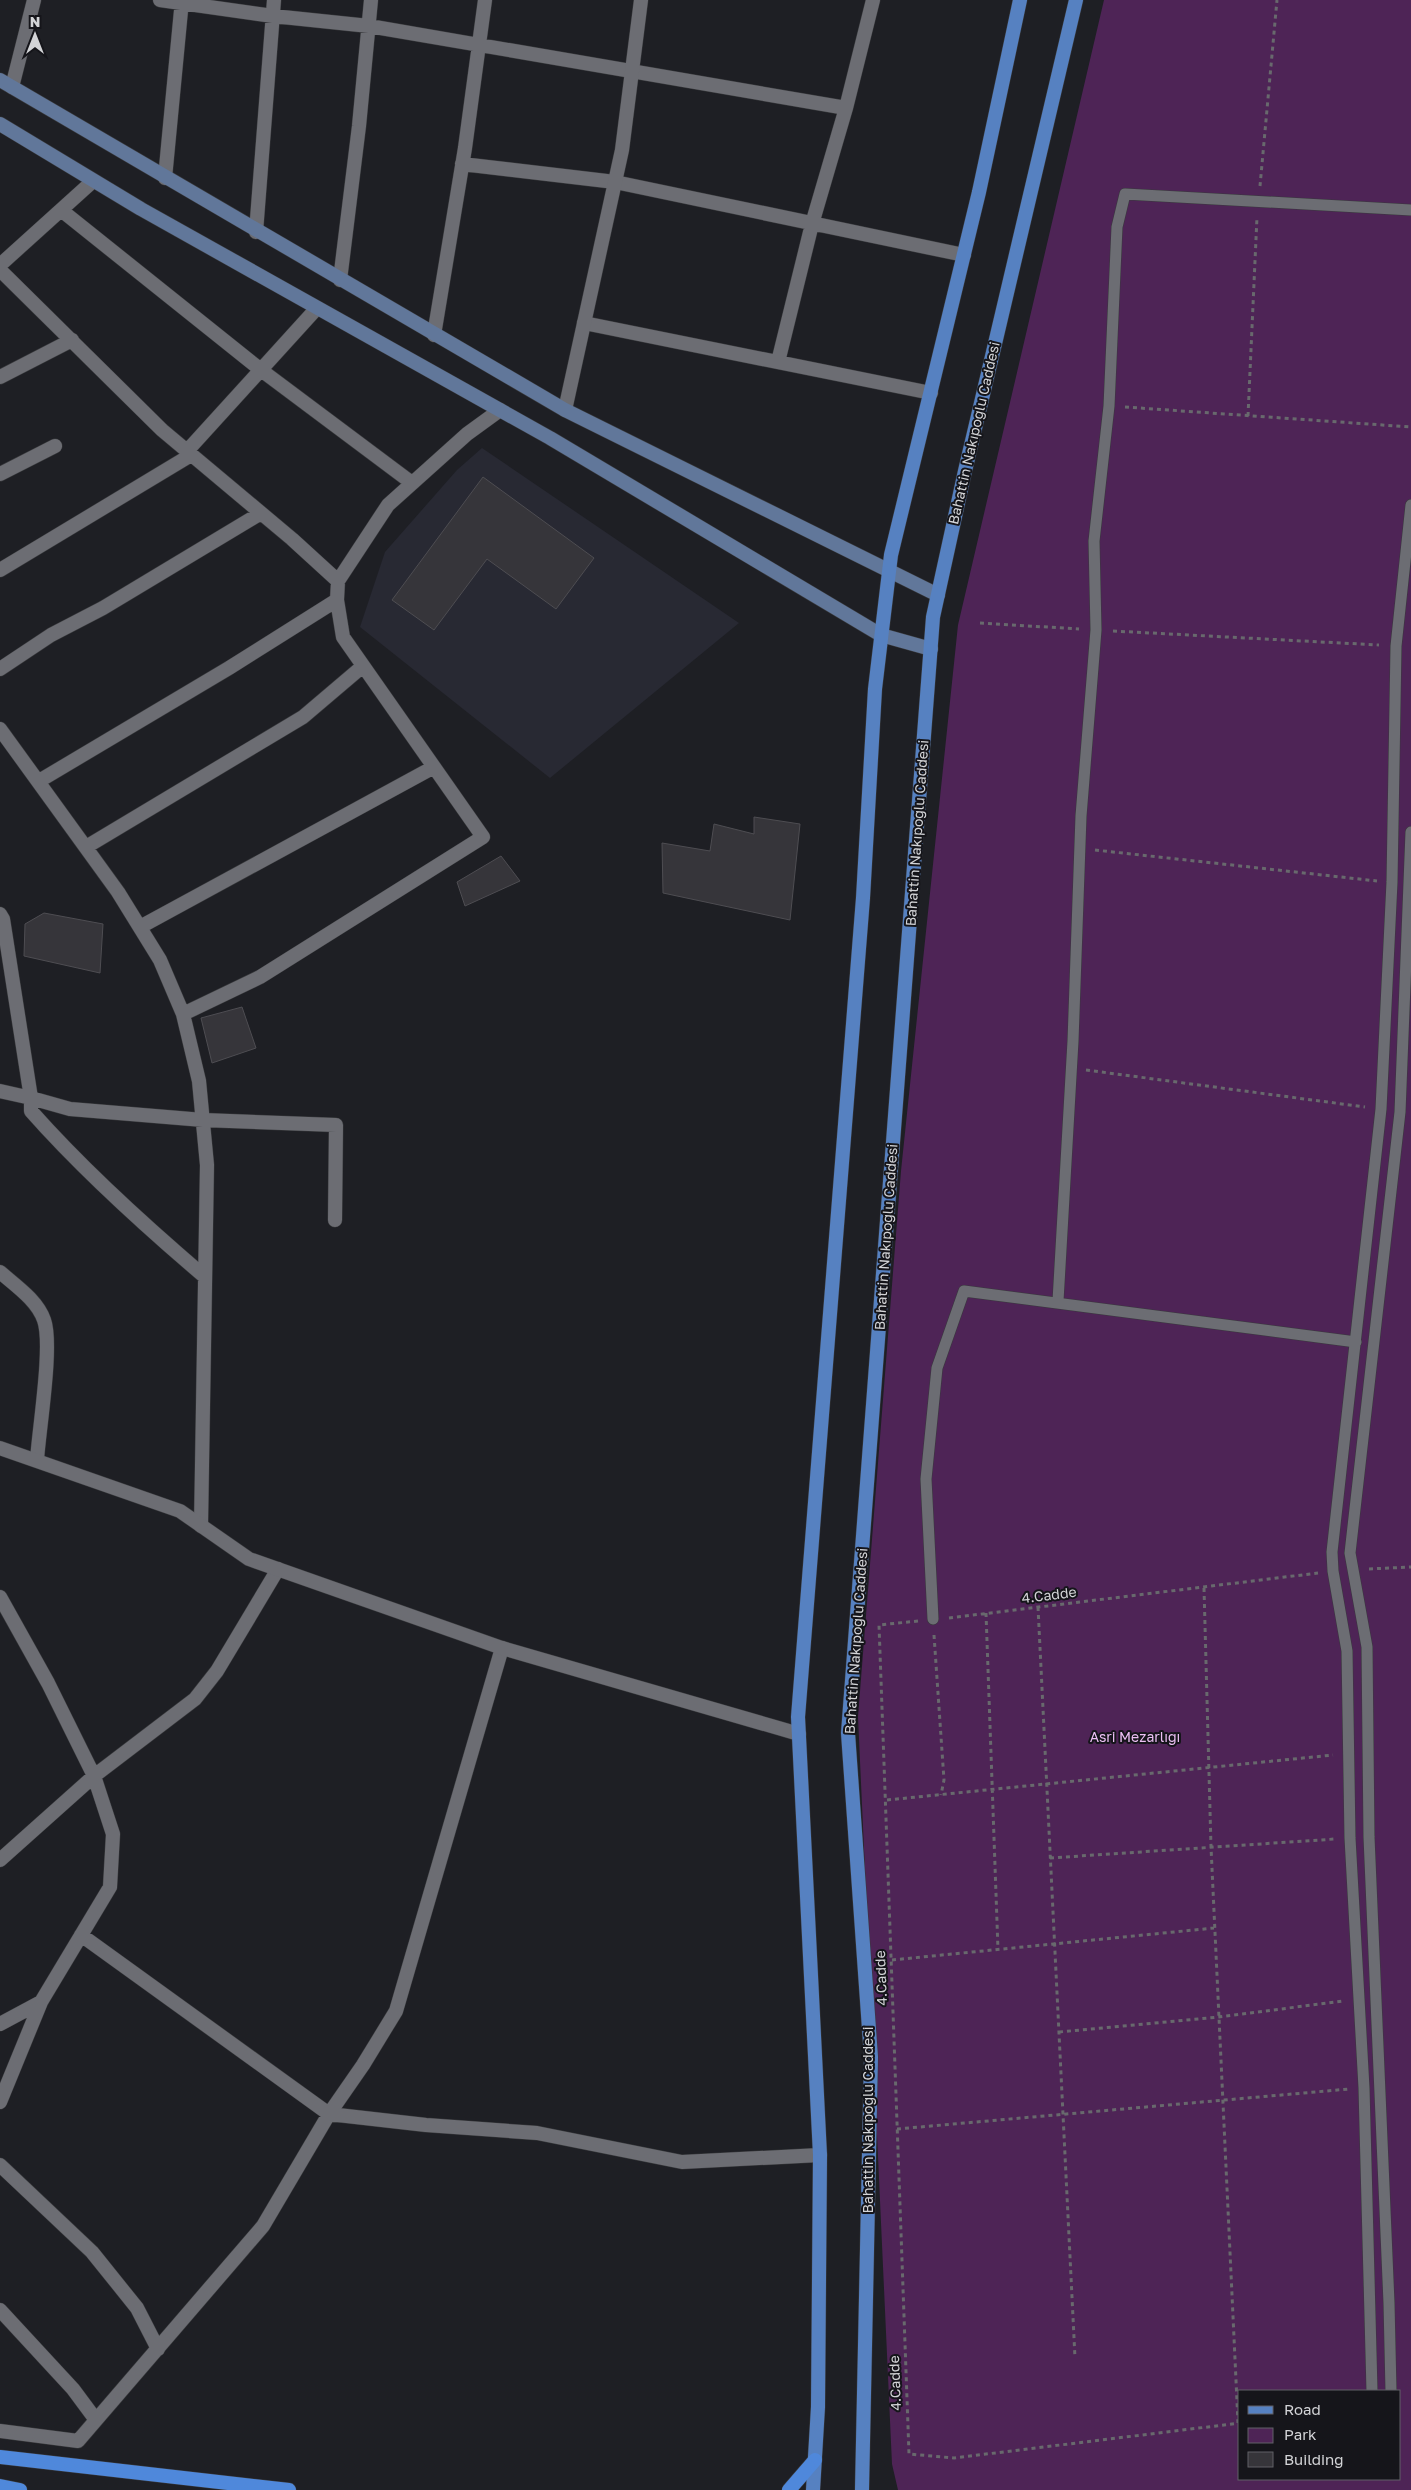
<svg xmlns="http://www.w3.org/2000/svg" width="1411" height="2490" font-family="'Golos Text',sans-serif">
	<rect width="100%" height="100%" fill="#1e1f24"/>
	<path fill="#282933" d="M482 448 739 623 550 778 360 627 385 552 457 470Z"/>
	<path fill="#4e2456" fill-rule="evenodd" d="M1104 0H1411V2490H898L892 2464 858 1717 901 1171 958 625ZM1240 2391H1400V2479H1240Z"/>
	<path fill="#36353a" stroke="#4e4d52" d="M483 477 594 558 556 609 487 559 434 630 392 600Z
		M754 817 800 824 790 920 663 893 662 843 710 851 714 824 754 834Z
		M501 856 520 881 465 906 457 882Z
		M44 913 103 924 100 973 24 956 25 924Z
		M242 1007 256 1048 212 1063 201 1018Z"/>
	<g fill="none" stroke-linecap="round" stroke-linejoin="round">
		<defs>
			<path id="service" d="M1058 1301 1073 1041 1081 816 1096 630 1094 541 1109 406 1117 227 1125 194 1411 210
				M933 1619 926 1479 937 1368 964 1291 1356 1342
				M1372 2391 1364 2088 1350 1838 1347 1651 1333 1571 1332 1552 1381 1109 1392 882 1396 646 1411 505
				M1391 2391 1389 2303 1369 1837 1367 1647 1350 1553 1400 1112 1411 832"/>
			<path id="minor" d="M160 0 273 16 369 26 846 108
				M12 87 34 0
				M462 164 615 182 964 255
				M165 178 182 0
				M61 210 261 370 412 483
				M256 232 274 0
				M0 265 93 181
				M0 270 162 430 292 539 338 581 337 600 229 668 39 781
				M340 280 359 126 371 0
				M584 323 931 393
				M434 335 465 148 485 0
				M778 362 812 224 846 108 873 0
				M0 377 72 340
				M187 451 317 308
				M0 474 55 446
				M0 570 191 455
				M338 581 388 505 467 434 500 410
				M0 669 51 635 103 608 261 513
				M0 729 118 892 160 960 183 1014 199 1081 207 1165 201 1526
				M86 847 303 717 363 666
				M0 914 3 919 31 1098 70 1109 203 1120 336 1125 335 1220
				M140 927 434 767
				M183 1014 260 977 483 837 343 637 337 600
				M0 1091 31 1098V1111C84 1171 144 1225 205 1277
				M0 1272C16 1286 37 1300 44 1320 53 1345 39 1429 37 1460
				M0 1597 48 1683 94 1776 113 1834 110 1887 41 2002 0 2024
				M0 1860 94 1776 195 1699 217 1671 278 1569
				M81 1935 329 2114 426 2125 537 2133 682 2162 820 2155
				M0 2102 41 2002
				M0 2165 92 2252 137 2308 158 2349
				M0 2310 73 2389 96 2420
				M0 2431 78 2441 263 2226 329 2114 363 2065 396 2011 502 1648"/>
			<path id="tertiary" d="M565 410 622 150 641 0
				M0 1448 180 1511 249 1559 502 1648 799 1734"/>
			<path id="secondary" d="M0 80 565 410 938 595
				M0 124 141 209 550 438 881 635 931 649"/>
			<path id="primary" d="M813 2490 818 2407 820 2155 798 1717 863 898 875 689 891 555 979 192 1020 0
				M862 2490 871 2057 848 1733 933 617 965 471 1076 0"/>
			<path id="trunk" d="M0 2457 289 2490
				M0 2486 20 2490
				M789 2490 815 2460"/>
		</defs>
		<use href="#service" stroke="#393a3d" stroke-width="12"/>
		<use href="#minor" stroke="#393a3d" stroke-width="15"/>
		<use href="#tertiary" stroke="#393a3d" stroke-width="15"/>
		<use href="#secondary" stroke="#393a3d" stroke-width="15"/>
		<use href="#primary" stroke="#393a3d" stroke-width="15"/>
		<use href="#trunk" stroke="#393a3d" stroke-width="15"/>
		<path stroke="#68696d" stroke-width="3" stroke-dasharray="4 4" stroke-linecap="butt" d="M1260 186 1277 0
			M1125 407 1411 427
			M1248 416 1257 217
			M980 623 1079 629
			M1113 631 1379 645
			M1095 850 1377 881
			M1086 1070 1365 1107
			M1369 1569 1411 1567
			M1204 1588 1211 1847 1238 2423
			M1038 1607 1075 2358
			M986 1613 998 1950
			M949 1618 1318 1573
			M918 1621 879 1625 909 2454 954 2458 1240 2423
			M934 1635 944 1780 941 1795
			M887 1800 1333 1755
			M1050 1858 1335 1839
			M892 1960 1214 1928
			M1059 2032 1219 2017 1343 2001
			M897 2129 1349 2089"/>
		<use href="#service" stroke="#6c6d73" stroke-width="11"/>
		<use href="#minor" stroke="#6c6d73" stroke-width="14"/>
		<use href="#tertiary" stroke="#6c6d73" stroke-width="14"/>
		<use href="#secondary" stroke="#61779a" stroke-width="14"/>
		<use href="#primary" stroke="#5681c1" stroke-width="14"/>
		<use href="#trunk" stroke="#4f88db" stroke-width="14"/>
	</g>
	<g text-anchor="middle" stroke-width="4" stroke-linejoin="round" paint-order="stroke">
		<g font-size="14" fill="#d3d4d7" stroke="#15151a">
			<text transform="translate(974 433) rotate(-77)" y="5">Bahattin Nakıpoğlu Caddesi</text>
			<text transform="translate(917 833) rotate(-86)" y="5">Bahattin Nakıpoğlu Caddesi</text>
			<text transform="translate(886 1237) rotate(-86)" y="5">Bahattin Nakıpoğlu Caddesi</text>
			<text transform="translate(1049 1595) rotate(-7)" y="5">4.Cadde</text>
			<text transform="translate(856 1641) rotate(-86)" y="5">Bahattin Nakıpoğlu Caddesi</text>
			<text transform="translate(881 1978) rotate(-92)" y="5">4.Cadde</text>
			<text transform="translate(868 2120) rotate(-90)" y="5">Bahattin Nakıpoğlu Caddesi</text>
			<text transform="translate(895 2383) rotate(-92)" y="5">4.Cadde</text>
		</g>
		<g font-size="14" fill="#ecbff4" stroke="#15151a">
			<text x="1135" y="1742">Asri Mezarlığı</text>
		</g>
	</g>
	<rect x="1238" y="2390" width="162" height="90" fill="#15151a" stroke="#616166"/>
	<rect x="1248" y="2406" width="25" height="8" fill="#5681c1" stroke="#616166"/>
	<text x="1284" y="2415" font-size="15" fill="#d3d4d7">Road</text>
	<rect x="1248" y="2428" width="25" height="15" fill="#4e2456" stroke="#616166"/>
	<text x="1284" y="2440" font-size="15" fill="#d3d4d7">Park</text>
	<rect x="1248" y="2452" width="25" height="15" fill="#36353a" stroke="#616166"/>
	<text x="1284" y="2465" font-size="15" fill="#d3d4d7">Building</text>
	<g transform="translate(35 35)" stroke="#15151a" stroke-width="4" paint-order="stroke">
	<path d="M0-4L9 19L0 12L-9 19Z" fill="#d3d4d7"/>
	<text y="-8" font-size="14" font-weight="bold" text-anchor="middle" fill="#d3d4d7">N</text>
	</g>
</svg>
